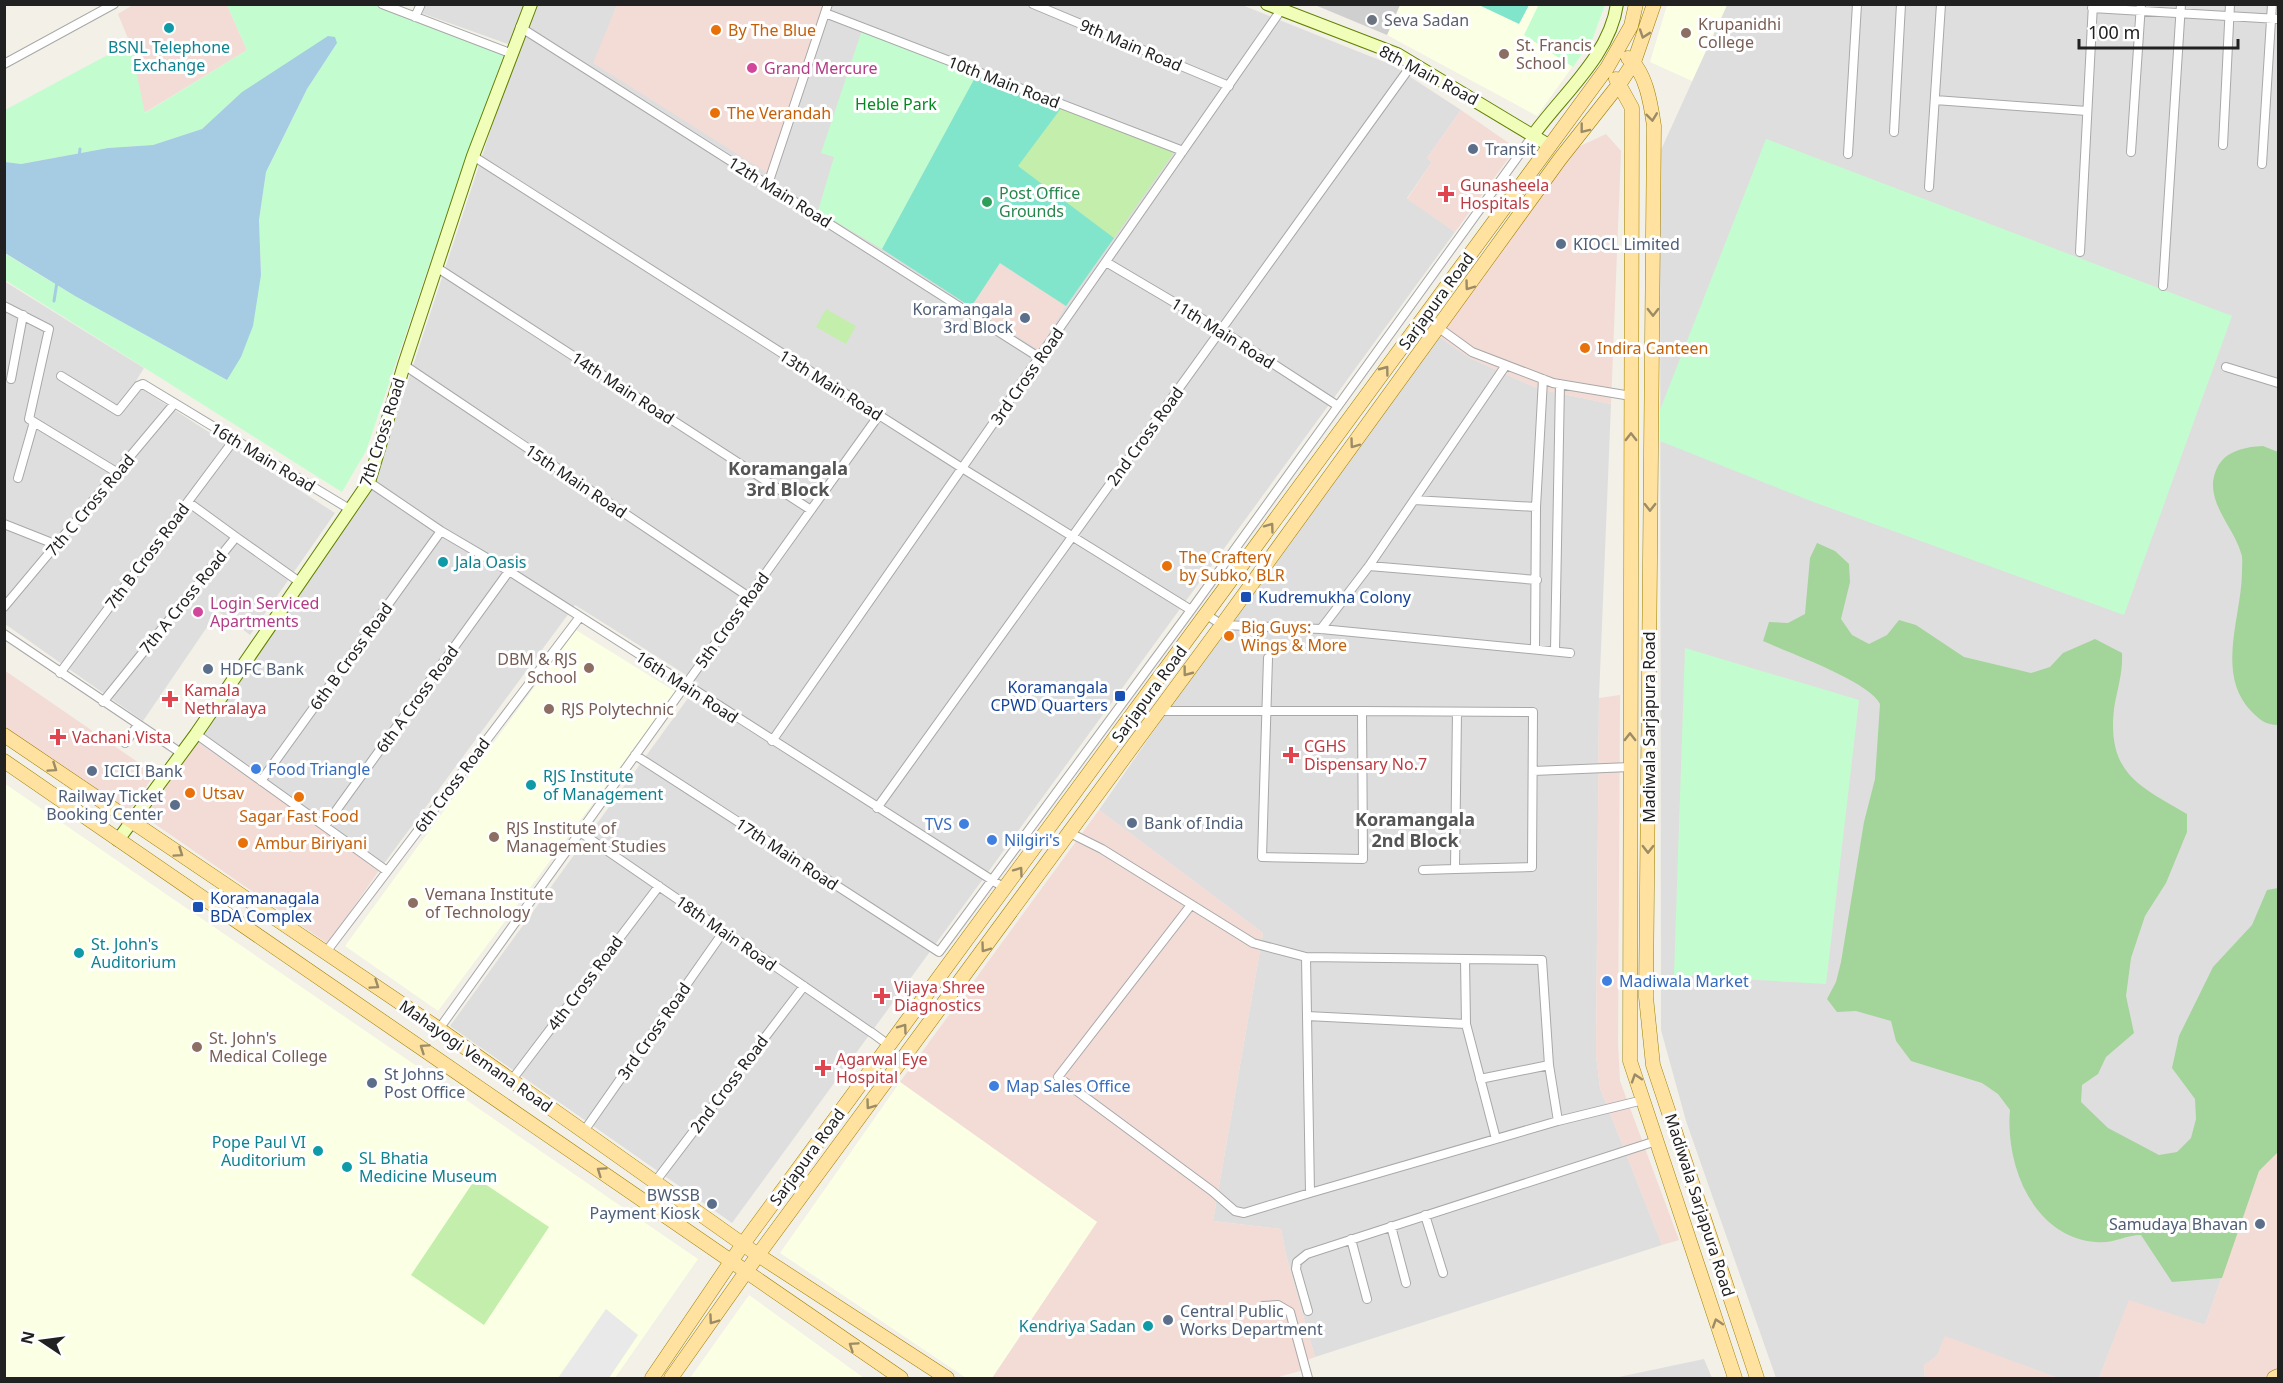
<svg xmlns="http://www.w3.org/2000/svg" width="2283" height="1383" font-family="'Noto Sans',sans-serif">
	<rect width="100%" height="100%" fill="#f2f0e7"/>
	<path fill="#dfdede" d="M424 5H526L508 44 421 13Z
		M538 5H617L594 63 767 172 823 5H1242L1392 65 1461 110 1427 158 1432 162 1407 198 1455 232 732 1223 450 1026 699 683 575 605 380 869 197 742 374 484 519 44Z
		M1727 5H2278V1152L2259 1171 2205 1325 2129 1301 2099 1378H2058L1945 1337 1937 1356 1924 1365 1925 1378H1776L1686 1121 1661 1030 1660 152Z
		M4 281 144 368 134 384 335 513 250 635 218 611 143 721 5 624Z
		M1438 336 1470 358 1539 389 1611 404 1599 698 1596 1055 1600 1088 1662 1245 1315 1357 1286 1255 1281 1229 1213 1221 1263 933 1099 810 1209 651Z
		M1704 1359 1712 1378H1614Z"/>
	<path fill="#f3dbd6" d="M133 5H227L247 50 144 113 130 43 118 14Z
		M617 5H823L767 173 593 63Z
		M1461 110 1516 148 1455 232 1407 199 1432 162 1427 158Z
		M1606 134 1621 151 1611 404 1539 389 1470 358 1438 336 1574 149Z
		M999 263 1066 306 1039 350 971 307Z
		M4 670 155 774 128 812 5 727Z
		M1620 695 1618 1044 1620 1081 1679 1240 1662 1245 1600 1088 1596 1055 1599 698Z
		M197 742 380 869 328 944 145 817Z
		M1099 810 1263 933 1213 1221 1281 1229 1286 1255 1315 1357 1305 1361 1307 1369 1275 1378H992L1097 1222 900 1082Z
		M2278 1152V1378H2099L2129 1300 2205 1325 2259 1171Z
		M1945 1336 2058 1378H1925L1924 1365 1937 1356Z"/>
	<path fill="#fbffe3" d="M1400 5H1605L1593 38 1537 116 1387 35Z
		M1667 5H1727L1692 81 1650 62Z
		M576 630 676 692 438 1011 345 946Z
		M4 783 698 1259 615 1378H5Z
		M900 1082 1097 1222 992 1378H966L780 1253Z
		M749 1295 864 1378H690Z"/>
	<path fill="#cfcfcf" d="M1315 5H1400L1387 35Z"/>
	<path fill="#c3eeab" d="M1062 107 1175 151 1114 238 1017 166Z
		M826 309 856 326 846 344 816 327Z
		M476 1178 549 1227 484 1325 411 1275Z"/>
	<path fill="#a3d499" d="M2263 446 2278 452V725C2266 725 2260 720 2251 711 2215 673 2242 616 2242 571 2242 565 2243 558 2241 553 2233 525 2202 499 2217 468 2226 450 2246 447 2263 446Z
		M1817 543 1835 551 1849 564 1850 582 1841 619 1852 635 1869 644 1887 635 1899 620 1916 625 1964 657 2031 673 2050 667 2063 653 2095 639 2122 653C2123 674 2117 689 2114 709 2107 773 2139 786 2187 814V832L2166 883 2145 916 2131 958 2126 996 2134 1033 2106 1057 2098 1074 2082 1085 2081 1102 2108 1128 2159 1155 2177 1152 2191 1138 2196 1119 2195 1099 2172 1068 2179 1036 2213 967 2252 925 2267 890 2278 888V1152L2259 1171 2222 1278 2172 1282 2141 1235C2125 1235 2113 1244 2096 1242 2033 1237 2005 1165 2010 1110L1998 1094 1982 1083 1911 1061 1896 1041 1891 1021 1856 1011 1837 1012 1827 999 1836 982 1841 962 1864 822 1875 779 1880 704C1869 681 1789 653 1763 641L1769 622 1788 623 1805 614 1810 558Z"/>
	<path fill="#c3fdcf" d="M1539 4 1605 5 1593 38 1573 67 1524 35Z
		M227 5H382L506 49 462 168 366 451 342 492 5 280 4 253 75 296 227 380 261 275 259 220 266 172 307 89 337 43 242 92 202 129 153 145 108 148 21 164 5 162V110L130 43 145 113 247 50Z
		M862 30 977 74 882 249 818 211 834 157 821 153Z
		M1766 139 2232 316 2124 615 1811 501 1660 441V410Z
		M1685 648 1859 700 1826 984 1674 975Z"/>
	<path fill="#81e5cc" d="M1479 5H1529L1519 24Z
		M977 74 1062 107 1018 166 1114 238 1066 306 1000 263 971 307 882 249Z"/>
	<path fill="#e9e9e9" d="M606 1309 638 1335 609 1378H558Z"/>
	<path fill="#a5cce2" d="M328 36 335 37 337 43 307 89 266 172 259 220 261 275 253 326 241 357 227 380 75 296 5 253V162L21 164 108 148 153 145 202 129 242 92Z"/>
	<g fill="none" stroke-linecap="round" stroke-linejoin="round">
		<path stroke="#a5cce2" stroke-width="3" d="M79 157 80 149
			M54 301 57 282"/>
		<defs>
			<path id="street" d="M382 4 510 53
				M1033 4 1229 86
				M2092 8 2278 19
				M825 13 1183 151
				M415 17 421 4
				M520 27 1040 358
				M4 64 114 4
				M1935 100 2087 111
				M1894 132 1901 4
				M2223 145 2230 4
				M2131 152 2141 4
				M1848 154 1857 4
				M473 156 962 468 1191 610
				M2262 164 2272 4
				M768 184 828 4
				M1929 187 1941 4
				M2080 252 2093 4
				M1106 262 1221 330 1338 406
				M436 267 811 510
				M2163 286 2181 4
				M4 306 49 329 29 419 118 473
				M1439 328 1472 352 1553 383 1631 396
				M404 365 749 597
				M2226 367 2278 383
				M61 376 118 411 138 386 143 384 351 510
				M11 379 23 315
				M18 478 34 422
				M369 482 441 531 509 571 1006 889
				M1414 500 1536 507
				M188 502 236 537
				M4 524 57 545
				M1369 566 1537 580
				M4 607 174 404
				M1207 615 1222 625 1321 629 1570 653
				M1321 629 1369 566 1506 365
				M4 634 181 753
				M1535 648 1536 507 1543 379
				M1555 651 1560 384
				M60 673 234 440
				M103 702 236 537 301 583
				M1158 711H1362L1363 859 1262 857 1268 658
				M1362 711 1533 712 1532 867 1455 869 1457 712
				M196 734 387 871
				M772 741 1281 10
				M125 743 138 725
				M635 755 939 952 1191 610 1534 134
				M1533 771 1630 767
				M261 781 441 531
				M877 808 1413 63
				M325 826 509 571
				M580 832 872 1033
				M1070 833 1102 849 1253 943 1306 957 1310 1193 1558 1121 1549 1065 1542 960 1306 957
				M1423 870 1455 869
				M1191 905 1058 1077 1212 1191 1235 1211 1244 1213 1310 1193
				M326 952 579 618
				M1465 959 1466 1024 1496 1139
				M1307 1016 1466 1024
				M439 1029 879 415
				M871 1032 890 1046
				M1480 1079 1549 1065
				M511 1081 659 886
				M1558 1121 1643 1100
				M584 1131 724 931
				M655 1182 804 986
				M1425 1215 1443 1273
				M1391 1226 1406 1283
				M1351 1239 1367 1299
				M1263 1306 1278 1305 1290 1312 1308 1378
				M1308 1311 1296 1269 1297 1262 1307 1254 1656 1141"/>
			<path id="secondary" d="M1267 4 1397 54 1550 146
				M1534 134C1563 94 1610 55 1617 4
				M118 840 196 734 369 482 404 365 473 156 531 4"/>
			<path id="primary" d="M1628 58C1646 71 1651 105 1654 126L1646 997 1653 1065 1757 1378
				M1616 79 1632 108 1630 1061 1735 1378
				M4 735 439 1029 758 1255 947 1378
				M4 761 901 1378
				M652 1378 743 1244 1607 68 1631 26 1636 4
				M671 1378 758 1255 1222 625 1560 159 1620 83 1634 62 1654 4
				M2274 1378 2278 1376"/>
		</defs>
		<use href="#street" stroke="#a8a8a8" stroke-width="10"/>
		<use href="#secondary" stroke="#618000" stroke-width="14"/>
		<use href="#primary" stroke="#9e7f00" stroke-width="15"/>
		<use href="#street" stroke="#fff" stroke-width="8"/>
		<use href="#secondary" stroke="#f1feb9" stroke-width="12"/>
		<use href="#primary" stroke="#ffe29f" stroke-width="14"/>
	</g>
	<defs><path id="oneway-chevron" d="M-2-3.5L2.5 0L-2 3.5" fill="none" stroke-width="1.6" stroke-linecap="round" stroke-linejoin="round" transform="scale(1.5)"/></defs>
	<g stroke="#9b8b66">
		<use href="#oneway-chevron" transform="translate(1644 34) rotate(109)"/>
		<use href="#oneway-chevron" transform="translate(1652 117) rotate(83)"/>
		<use href="#oneway-chevron" transform="translate(1584 129) rotate(128)"/>
		<use href="#oneway-chevron" transform="translate(1469 286) rotate(126)"/>
		<use href="#oneway-chevron" transform="translate(1653 312) rotate(90)"/>
		<use href="#oneway-chevron" transform="translate(1385 370) rotate(-53)"/>
		<use href="#oneway-chevron" transform="translate(1631 437) rotate(-90)"/>
		<use href="#oneway-chevron" transform="translate(1354 444) rotate(126)"/>
		<use href="#oneway-chevron" transform="translate(1650 507) rotate(90)"/>
		<use href="#oneway-chevron" transform="translate(1270 527) rotate(-54)"/>
		<use href="#oneway-chevron" transform="translate(1187 672) rotate(127)"/>
		<use href="#oneway-chevron" transform="translate(1630 737) rotate(-90)"/>
		<use href="#oneway-chevron" transform="translate(53 768) rotate(34)"/>
		<use href="#oneway-chevron" transform="translate(1648 849) rotate(90)"/>
		<use href="#oneway-chevron" transform="translate(179 853) rotate(34)"/>
		<use href="#oneway-chevron" transform="translate(1019 871) rotate(-54)"/>
		<use href="#oneway-chevron" transform="translate(985 948) rotate(126)"/>
		<use href="#oneway-chevron" transform="translate(375 985) rotate(34)"/>
		<use href="#oneway-chevron" transform="translate(903 1028) rotate(-54)"/>
		<use href="#oneway-chevron" transform="translate(424 1048) rotate(-146)"/>
		<use href="#oneway-chevron" transform="translate(1636 1078) rotate(-108)"/>
		<use href="#oneway-chevron" transform="translate(870 1105) rotate(126)"/>
		<use href="#oneway-chevron" transform="translate(601 1171) rotate(-145)"/>
		<use href="#oneway-chevron" transform="translate(713 1320) rotate(125)"/>
		<use href="#oneway-chevron" transform="translate(1717 1323) rotate(-108)"/>
		<use href="#oneway-chevron" transform="translate(853 1346) rotate(-146)"/>
	</g>
	<circle fill="#6b7280" stroke="#fff" stroke-width="2" cx="1372" cy="20" r="6"/>
	<g fill="#0f9aa8" stroke="#fff" stroke-width="2">
		<circle cx="169" cy="28" r="6"/>
		<circle cx="443" cy="562" r="6"/>
		<circle cx="531" cy="785" r="6"/>
		<circle cx="79" cy="953" r="6"/>
		<circle cx="318" cy="1151" r="6"/>
		<circle cx="347" cy="1167" r="6"/>
		<circle cx="1148" cy="1326" r="6"/>
	</g>
	<g fill="#e8710a" stroke="#fff" stroke-width="2">
		<circle cx="716" cy="30" r="6"/>
		<circle cx="715" cy="113" r="6"/>
		<circle cx="1585" cy="348" r="6"/>
		<circle cx="1167" cy="566" r="6"/>
		<circle cx="1229" cy="636" r="6"/>
		<circle cx="190" cy="793" r="6"/>
		<circle cx="299" cy="797" r="6"/>
		<circle cx="243" cy="843" r="6"/>
	</g>
	<g fill="#8d6e63" stroke="#fff" stroke-width="2">
		<circle cx="1686" cy="33" r="6"/>
		<circle cx="1504" cy="54" r="6"/>
		<circle cx="589" cy="668" r="6"/>
		<circle cx="549" cy="709" r="6"/>
		<circle cx="494" cy="837" r="6"/>
		<circle cx="413" cy="903" r="6"/>
		<circle cx="197" cy="1047" r="6"/>
	</g>
	<g fill="#d1479c" stroke="#fff" stroke-width="2">
		<circle cx="752" cy="68" r="6"/>
		<circle cx="198" cy="612" r="6"/>
	</g>
	<g fill="#5c6f8a" stroke="#fff" stroke-width="2">
		<circle cx="1473" cy="149" r="6"/>
		<circle cx="1561" cy="244" r="6"/>
		<circle cx="1025" cy="318" r="6"/>
		<circle cx="208" cy="669" r="6"/>
		<circle cx="92" cy="771" r="6"/>
		<circle cx="175" cy="805" r="6"/>
		<circle cx="1132" cy="823" r="6"/>
		<circle cx="372" cy="1083" r="6"/>
		<circle cx="712" cy="1204" r="6"/>
		<circle cx="2260" cy="1224" r="6"/>
		<circle cx="1168" cy="1320" r="6"/>
	</g>
	<g fill="#e0444e" stroke="#fff" stroke-width="2">
		<path d="M1443 185h6v6h6v6h-6v6h-6v-6h-6v-6h6z"/>
		<path d="M167 690h6v6h6v6h-6v6h-6v-6h-6v-6h6z"/>
		<path d="M55 728h6v6h6v6h-6v6h-6v-6h-6v-6h6z"/>
		<path d="M1288 746h6v6h6v6h-6v6h-6v-6h-6v-6h6z"/>
		<path d="M879 987h6v6h6v6h-6v6h-6v-6h-6v-6h6z"/>
		<path d="M820 1059h6v6h6v6h-6v6h-6v-6h-6v-6h6z"/>
	</g>
	<circle fill="#2e9e5b" stroke="#fff" stroke-width="2" cx="987" cy="202" r="6"/>
	<g fill="#1a4fb4" stroke="#fff" stroke-width="2">
		<rect x="1240" y="591" width="12" height="12" rx="3"/>
		<rect x="1114" y="690" width="12" height="12" rx="3"/>
		<rect x="192" y="901" width="12" height="12" rx="3"/>
	</g>
	<g fill="#3f7fe0" stroke="#fff" stroke-width="2">
		<circle cx="256" cy="769" r="6"/>
		<circle cx="964" cy="824" r="6"/>
		<circle cx="992" cy="840" r="6"/>
		<circle cx="1607" cy="981" r="6"/>
		<circle cx="994" cy="1086" r="6"/>
	</g>
	<g text-anchor="middle" stroke-width="6" stroke-linejoin="round" paint-order="stroke">
		<g font-size="16" fill="#5b616d" stroke="#fff" text-anchor="start">
			<text x="1384" y="26">Seva Sadan</text>
		</g>
		<g font-size="16" fill="#785e54" stroke="#fff" text-anchor="start">
			<text x="1698" y="30">Krupanidhi<tspan x="1698" dy="18">College</tspan></text>
			<text x="1516" y="51">St. Francis<tspan x="1516" dy="18">School</tspan></text>
			<text x="577" y="665" text-anchor="end">DBM &amp; RJS<tspan x="577" dy="18">School</tspan></text>
			<text x="561" y="715">RJS Polytechnic</text>
			<text x="506" y="834">RJS Institute of<tspan x="506" dy="18">Management Studies</tspan></text>
			<text x="425" y="900">Vemana Institute<tspan x="425" dy="18">of Technology</tspan></text>
			<text x="209" y="1044">St. John's<tspan x="209" dy="18">Medical College</tspan></text>
		</g>
		<g font-size="16" fill="#c56008" stroke="#fff" text-anchor="start">
			<text x="728" y="36">By The Blue</text>
			<text x="727" y="119">The Verandah</text>
			<text x="1597" y="354">Indira Canteen</text>
			<text x="1179" y="563">The Craftery<tspan x="1179" dy="18">by Subko, BLR</tspan></text>
			<text x="1241" y="633">Big Guys:<tspan x="1241" dy="18">Wings &amp; More</tspan></text>
			<text x="202" y="799">Utsav</text>
			<text x="299" y="822" text-anchor="middle">Sagar Fast Food</text>
			<text x="255" y="849">Ambur Biriyani</text>
		</g>
		<g font-size="16" fill="#212121" stroke="#fff">
			<text transform="translate(1131 45) rotate(23)" y="6">9th Main Road</text>
			<text transform="translate(1429 75) rotate(28)" y="6">8th Main Road</text>
			<text transform="translate(1004 82) rotate(21)" y="6">10th Main Road</text>
			<text transform="translate(780 192) rotate(32)" y="6">12th Main Road</text>
			<text transform="translate(1436 301) rotate(-54)" y="6">Sarjapura Road</text>
			<text transform="translate(1223 333) rotate(32)" y="6">11th Main Road</text>
			<text transform="translate(1027 376) rotate(-55)" y="6">3rd Cross Road</text>
			<text transform="translate(831 385) rotate(32)" y="6">13th Main Road</text>
			<text transform="translate(623 388) rotate(33)" y="6">14th Main Road</text>
			<text transform="translate(382 432) rotate(-72)" y="6">7th Cross Road</text>
			<text transform="translate(1145 436) rotate(-54)" y="6">2nd Cross Road</text>
			<text transform="translate(263 457) rotate(31)" y="6">16th Main Road</text>
			<text transform="translate(576 481) rotate(34)" y="6">15th Main Road</text>
			<text transform="translate(90 505) rotate(-50)" y="6">7th C Cross Road</text>
			<text transform="translate(147 556) rotate(-53)" y="6">7th B Cross Road</text>
			<text transform="translate(183 602) rotate(-51)" y="6">7th A Cross Road</text>
			<text transform="translate(732 620) rotate(-54)" y="6">5th Cross Road</text>
			<text transform="translate(351 656) rotate(-54)" y="6">6th B Cross Road</text>
			<text transform="translate(687 687) rotate(33)" y="6">16th Main Road</text>
			<text transform="translate(1149 694) rotate(-54)" y="6">Sarjapura Road</text>
			<text transform="translate(417 699) rotate(-54)" y="6">6th A Cross Road</text>
			<text transform="translate(1649 727) rotate(-90)" y="6">Madiwala Sarjapura Road</text>
			<text transform="translate(452 785) rotate(-53)" y="6">6th Cross Road</text>
			<text transform="translate(787 854) rotate(33)" y="6">17th Main Road</text>
			<text transform="translate(726 933) rotate(35)" y="6">18th Main Road</text>
			<text transform="translate(585 983) rotate(-53)" y="6">4th Cross Road</text>
			<text transform="translate(654 1031) rotate(-55)" y="6">3rd Cross Road</text>
			<text transform="translate(476 1056) rotate(35)" y="6">Mahayogi Vemana Road</text>
			<text transform="translate(729 1084) rotate(-53)" y="6">2nd Cross Road</text>
			<text transform="translate(807 1157) rotate(-54)" y="6">Sarjapura Road</text>
			<text transform="translate(1700 1205) rotate(72)" y="6">Madiwala Sarjapura Road</text>
		</g>
		<g font-size="16" fill="#0d838f" stroke="#fff" text-anchor="start">
			<text x="169" y="53" text-anchor="middle">BSNL Telephone<tspan x="169" dy="18">Exchange</tspan></text>
			<text x="455" y="568">Jala Oasis</text>
			<text x="543" y="782">RJS Institute<tspan x="543" dy="18">of Management</tspan></text>
			<text x="91" y="950">St. John's<tspan x="91" dy="18">Auditorium</tspan></text>
			<text x="306" y="1148" text-anchor="end">Pope Paul VI<tspan x="306" dy="18">Auditorium</tspan></text>
			<text x="359" y="1164">SL Bhatia<tspan x="359" dy="18">Medicine Museum</tspan></text>
			<text x="1136" y="1332" text-anchor="end">Kendriya Sadan</text>
		</g>
		<g font-size="16" fill="#b23c85" stroke="#fff" text-anchor="start">
			<text x="764" y="74">Grand Mercure</text>
			<text x="210" y="609">Login Serviced<tspan x="210" dy="18">Apartments</tspan></text>
		</g>
		<g font-size="16" fill="#048a21" stroke="#fff">
			<text x="896" y="110">Heble Park</text>
		</g>
		<g font-size="16" fill="#4e5e75" stroke="#fff" text-anchor="start">
			<text x="1485" y="155">Transit</text>
			<text x="1573" y="250">KIOCL Limited</text>
			<text x="1013" y="315" text-anchor="end">Koramangala<tspan x="1013" dy="18">3rd Block</tspan></text>
			<text x="220" y="675">HDFC Bank</text>
			<text x="104" y="777">ICICI Bank</text>
			<text x="163" y="802" text-anchor="end">Railway Ticket<tspan x="163" dy="18">Booking Center</tspan></text>
			<text x="1144" y="829">Bank of India</text>
			<text x="384" y="1080">St Johns<tspan x="384" dy="18">Post Office</tspan></text>
			<text x="700" y="1201" text-anchor="end">BWSSB<tspan x="700" dy="18">Payment Kiosk</tspan></text>
			<text x="2248" y="1230" text-anchor="end">Samudaya Bhavan</text>
			<text x="1180" y="1317">Central Public<tspan x="1180" dy="18">Works Department</tspan></text>
		</g>
		<g font-size="16" fill="#be3a42" stroke="#fff" text-anchor="start">
			<text x="1460" y="191">Gunasheela<tspan x="1460" dy="18">Hospitals</tspan></text>
			<text x="184" y="696">Kamala<tspan x="184" dy="18">Nethralaya</tspan></text>
			<text x="72" y="743">Vachani Vista</text>
			<text x="1304" y="752">CGHS<tspan x="1304" dy="18">Dispensary No.7</tspan></text>
			<text x="894" y="993">Vijaya Shree<tspan x="894" dy="18">Diagnostics</tspan></text>
			<text x="836" y="1065">Agarwal Eye<tspan x="836" dy="18">Hospital</tspan></text>
		</g>
		<g font-size="16" fill="#27864d" stroke="#fff" text-anchor="start">
			<text x="999" y="199">Post Office<tspan x="999" dy="18">Grounds</tspan></text>
		</g>
		<g font-size="16" fill="#164399" stroke="#fff" text-anchor="start">
			<text x="1258" y="603">Kudremukha Colony</text>
			<text x="1108" y="693" text-anchor="end">Koramangala<tspan x="1108" dy="18">CPWD Quarters</tspan></text>
			<text x="210" y="904">Koramanagala<tspan x="210" dy="18">BDA Complex</tspan></text>
		</g>
		<g font-size="16" fill="#366cbe" stroke="#fff" text-anchor="start">
			<text x="268" y="775">Food Triangle</text>
			<text x="952" y="830" text-anchor="end">TVS</text>
			<text x="1004" y="846">Nilgiri's</text>
			<text x="1619" y="987">Madiwala Market</text>
			<text x="1006" y="1092">Map Sales Office</text>
		</g>
		<g font-size="18" font-weight="bold" fill="#545454" stroke="#fff">
			<text x="788" y="475">Koramangala<tspan x="788" dy="21">3rd Block</tspan></text>
			<text x="1415" y="826">Koramangala<tspan x="1415" dy="21">2nd Block</tspan></text>
		</g>
	</g>
	<rect width="2283" height="1383" fill="none" stroke="#212121" stroke-width="12"/>
	<g transform="translate(42 1341) rotate(283)" stroke="#ffffff" stroke-width="4.5" paint-order="stroke">
	<path d="M0-4.5L10 22L0 15L-10 22Z" fill="#212121"/>
	<text y="-9" font-size="16" font-weight="bold" text-anchor="middle" fill="#212121">N</text>
	</g>
	<path d="M2079 39v9h159v-9" fill="none" stroke="#212121" stroke-width="3"/>
	<text x="2088" y="39" font-size="18" fill="#212121" stroke="#ffffff" stroke-width="4.5" paint-order="stroke">100 m</text>
</svg>
